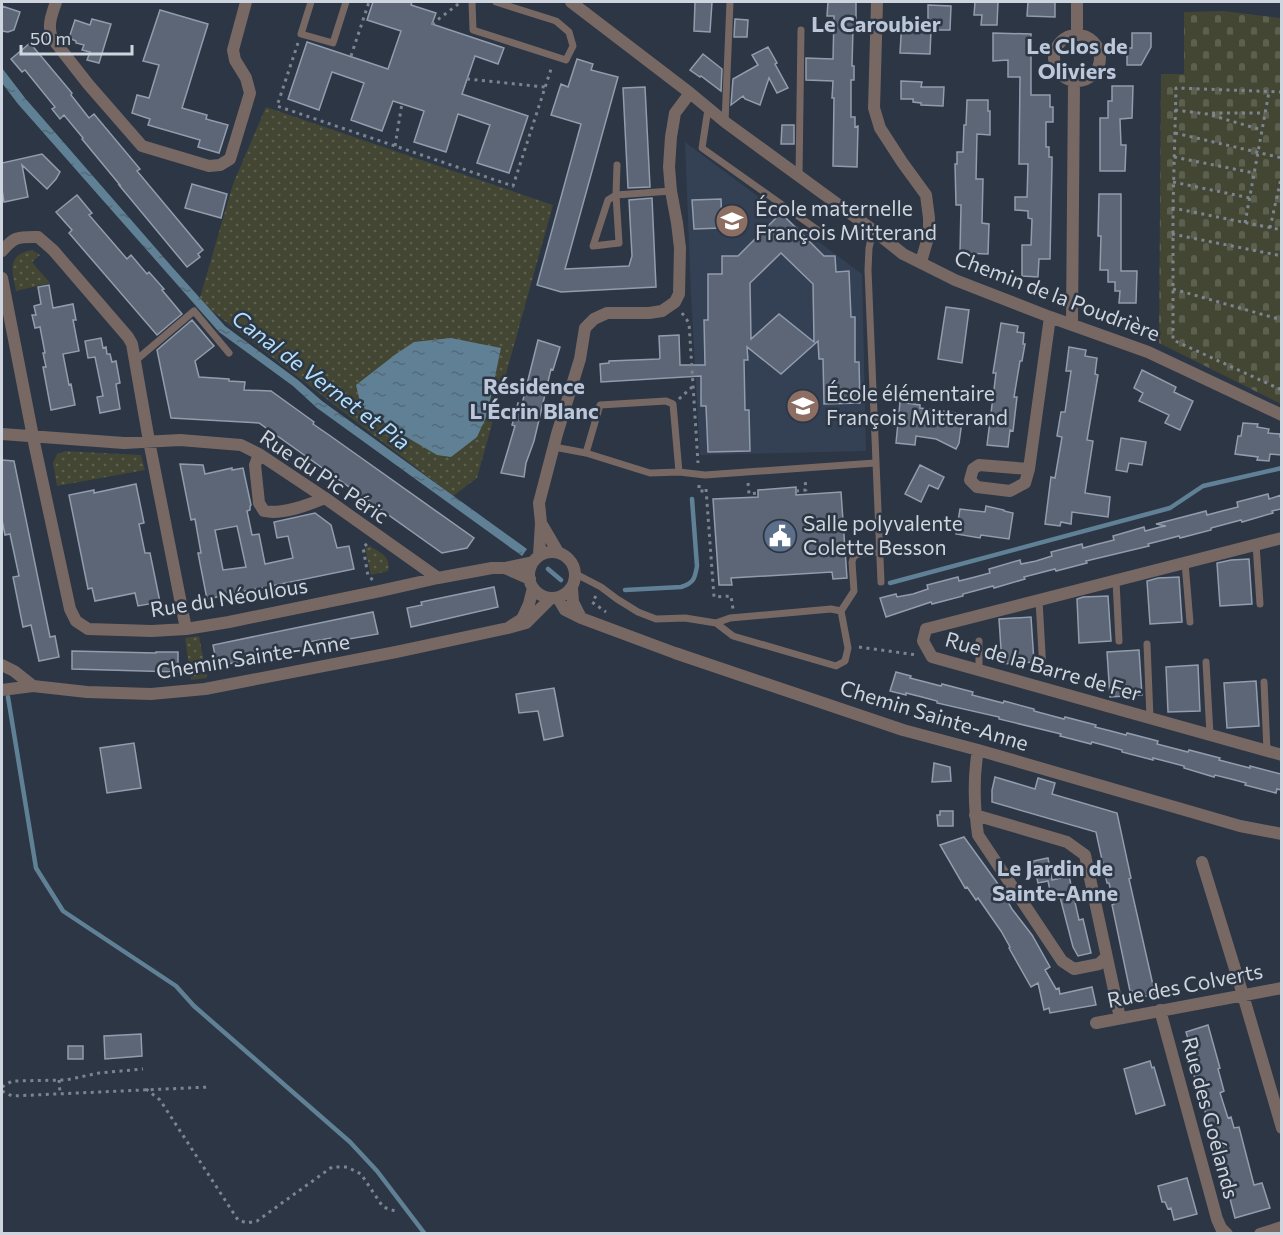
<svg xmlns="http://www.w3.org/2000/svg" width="1283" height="1235" font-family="Commissioner,sans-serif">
	<defs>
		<pattern id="grass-dots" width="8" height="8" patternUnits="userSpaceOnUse" patternTransform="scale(1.5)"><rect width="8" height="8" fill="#434632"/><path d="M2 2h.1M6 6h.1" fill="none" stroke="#5d604f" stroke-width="1.8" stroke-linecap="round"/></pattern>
		<pattern id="cemetery-stones" width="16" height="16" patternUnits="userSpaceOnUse" patternTransform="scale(1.5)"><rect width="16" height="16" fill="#434632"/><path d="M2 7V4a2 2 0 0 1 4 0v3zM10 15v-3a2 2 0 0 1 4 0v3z" fill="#5d604f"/></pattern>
		<pattern id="water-ripples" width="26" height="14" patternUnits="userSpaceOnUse" patternTransform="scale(1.5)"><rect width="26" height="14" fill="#608195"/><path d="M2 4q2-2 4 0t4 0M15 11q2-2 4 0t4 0" fill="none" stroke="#546a78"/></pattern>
	</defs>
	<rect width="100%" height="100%" fill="#2c3644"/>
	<path fill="#344154" d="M685 142 862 274 866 451 700 455 691 295Z"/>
	<path fill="url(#grass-dots)" d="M266 107 553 205 477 478 453 496 199 301 233 184Z
		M32 250 40 255 32 262 50 283 16 291C12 271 6 255 32 250Z
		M65 451 141 455 145 470 57 486 53 463 57 454Z
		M370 546C382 554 391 556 388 571L371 575 365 548Z
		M199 636 207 678 191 680 185 638Z"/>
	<path fill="url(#cemetery-stones)" d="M1223 11 1281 18V404L1159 343 1161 74H1184V12Z"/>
	<path fill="url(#water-ripples)" d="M2 68 25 98 173 268 225 326 298 380 322 401 527 549 522 556 317 408 293 386 219 332 18 104 2 83Z
		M451 338 501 348 487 415 477 437 451 457 437 455 398 432 361 406 356 385 396 354 414 342Z"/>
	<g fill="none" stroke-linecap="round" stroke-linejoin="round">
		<path stroke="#608195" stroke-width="4.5" d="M548 569 561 580
			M890 583 1170 508 1203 486 1282 468
			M625 590 681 587C694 583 695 578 697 566L692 499
			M8 697 36 868 63 911 176 986 194 1006 350 1142 377 1171 425 1234"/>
	</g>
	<path fill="#5c6676" stroke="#919cad" stroke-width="1.5" fill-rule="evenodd" d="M373 2H412L411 5 436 13 432 24 504 48 498 64 475 56 462 94 528 116 509 173 477 163 490 125 458 114 446 152 414 142 424 111 393 101 382 131 351 120 364 83 332 72 319 110 288 99 307 42 388 69 401 31 367 20Z
		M695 2H712L710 32 694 31Z
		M828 2H856V29L853 28 852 66H854V80H851V117H855V127L858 126 857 167 833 166 834 98H832L833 81 806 80V58L833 59 834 16H827Z
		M975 2H998L997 25H981L982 15H974Z
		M1028 2H1055V17L1027 16Z
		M928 5 951 6 950 30H931L930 54 900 53 902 20 928 21Z
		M2 6 20 12 14 30 8 32 2 31Z
		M160 10 208 24 182 108 207 115 206 119 228 125 219 153 198 147 200 140 148 125 150 119 132 113 137 95 149 98 159 65 143 61Z
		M92 19 111 24 99 63 87 60 90 52 82 50 84 45 76 43V41L69 38 75 20 90 25Z
		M735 19 748 20 747 37H734Z
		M993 33 1031 34V95H1050V107H1053V122H1046V147H1049V157H1052V164L1050 259H1039L1038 277 1022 276V245H1031L1032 219 1028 218V211L1015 210V197H1027L1028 164H1019L1020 77H1008V60L993 61Z
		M1132 33H1151V47L1141 65H1127V48H1132Z
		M30 43 72 93 71 95 89 118 94 114 140 169 137 171 203 250 198 254 200 257 187 267 119 185H120L82 139 83 138 64 115 60 119 52 109 55 107 25 70 22 72 11 59Z
		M768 47 777 63 775 64 788 88 777 93 769 78 760 105 745 99 743 96 731 105 733 79 758 65 752 55Z
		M703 54 722 69 721 91 701 76 700 77 690 70Z
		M577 59 593 64 591 70 618 77 565 269 629 266 632 256 629 200 652 198 656 287 561 292 537 285 581 124 551 115 561 84 568 87Z
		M901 81 922 82 921 87H944L943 106 921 105V103L913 102V99H901Z
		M1112 86H1133L1132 118 1120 119 1121 145H1126L1125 171H1100V118H1108V101H1112Z
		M645 87 650 187 628 188 623 88Z
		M967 100H988V111H990V135L977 134 976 179H983L982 223 989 224 988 254 960 253 961 205H956L955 164H957V152H963L964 125H966Z
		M782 125H794V144H781Z
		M42 154 60 172 56 179 47 189 22 165 28 197 4 202 2 189V163Z
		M192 184 227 194 221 218 185 208Z
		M1099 194H1121V271H1137L1136 303H1119L1120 291H1115V282H1108V270H1100L1101 236H1098Z
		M77 195 92 213 89 215 127 259 131 255 147 274 149 272 164 289 162 290 182 314 157 335 69 233 72 230 56 212Z
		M721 199 722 228 694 229 692 200Z
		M781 213 824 256H835L836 272 849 271 851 317H855V362H859L860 403 824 404 823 359H819L818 341 781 374 747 347 748 360H744L745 410H749L750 451 708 452 706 406H701V376L601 382 600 364 609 363V361L659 359 660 358 659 336 679 335 680 365H705L704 320H708V274H722V256H738ZM781 253 813 284 814 342 779 314 751 339 750 283Z
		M49 285 53 308 73 304 76 320H73L79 351 63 354 69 385 71 384 75 405 51 410 43 367H46L43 353H45L40 327 35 328 32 315H36L34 306 41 304 38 287Z
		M946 307 969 310 962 363 938 359Z
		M192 320 214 346 195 361 199 377 229 379V381L245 382 244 390 271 391 303 414 314 422 313 424 329 435 474 538 467 548 442 553 259 423 171 418 157 350Z
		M1001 323 1018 326 1017 332 1024 333 1023 344H1025L1022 361H1020L1014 397H1017L1013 431 1010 430 1008 447 987 445 996 373H993Z
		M101 338 103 348 106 347 107 354H110L112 362 116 361 120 383 116 384 120 409 100 413 97 397 103 396 95 357 88 358 85 341Z
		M538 340 560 347 553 370 551 369 534 441 526 463 524 477 501 473 515 426 512 425 518 403 522 404Z
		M1069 347 1086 350 1085 356 1097 358 1095 374 1098 375 1087 440 1093 441 1085 493 1110 497 1108 517 1072 512 1071 524 1061 522 1060 526 1045 524 1051 477 1055 478 1062 437 1057 436 1061 412H1065L1069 385 1071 371H1066Z
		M1142 370 1176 387 1174 392 1193 401 1180 430 1165 423 1169 415 1139 401 1143 393 1134 388Z
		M900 402 920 405V408L963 414 959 443 956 449 936 439 916 436 915 445 896 443Z
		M1243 423 1258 424 1257 427 1269 429 1268 433 1280 434V437H1281V455L1270 454 1269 461 1257 460 1258 457 1235 454 1238 436H1241Z
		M1121 438 1146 442 1142 465 1129 463 1127 472 1116 470Z
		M2 460 14 461 50 637 55 636 59 657 39 661 31 625 23 627 13 577 19 576 10 534 5 535 2 520Z
		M180 464 203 465 205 474 232 468V470L243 468 251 505 250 506V510L247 511 252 535 259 534 265 564 293 558 288 536 277 538 274 522 315 513 331 525 337 548 349 546 354 569 207 599 198 553H201L195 519 191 520ZM237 526 246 567 223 570 215 530Z
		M920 465 944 477 938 489 929 485 921 502 905 494Z
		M136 484 144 523 139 524 145 553H150L160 602 138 606 135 593 95 601 92 588 88 589 69 495 94 490V493Z
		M796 487V495L841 492 847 578 833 579 832 572 731 578 732 585H719L713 499 758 497V490Z
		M1268 494 1269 499 1281 495V509L1272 511 1273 513 1242 522 1241 520 1211 528V530L1180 538 1179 536 1148 544 1149 546 1086 561 1087 563 1056 571 1055 569 1024 577 1025 579 994 588 993 586 963 594V596L932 604 931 602 886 617 880 598 896 594 897 597 913 594 928 589 927 585 958 577 959 581 975 577 990 573 989 569 1020 560 1021 564 1036 561 1052 556 1051 552 1082 544 1083 548 1098 544 1114 540 1113 536 1144 527 1145 531 1160 527 1166 526 1156 524 1206 511 1207 515 1222 511 1238 507 1237 502Z
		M986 506 1004 510V511L1013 513 1009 539 981 535 980 538 956 534 960 509 985 512Z
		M1249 559 1252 604 1220 606 1217 563 1231 560Z
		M1179 577 1182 622 1150 624 1147 581 1158 578Z
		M494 587 498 607 411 627 407 608 422 605 421 602Z
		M1108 596 1111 641 1079 643 1077 599 1083 597Z
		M373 612 378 634 332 642 331 638 308 642 309 648 217 666 213 645Z
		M1031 617 1034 662 1002 664 999 619Z
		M1139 650 1142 695 1110 697 1107 652Z
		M72 651 156 653V652H178V672L72 669Z
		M1198 665 1200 711 1168 712 1166 667Z
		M896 672 911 676 910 678 941 686 942 684 973 692 972 695 1003 703 1004 701 1034 709V711L1064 719 1065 717 1096 725 1095 727 1111 731 1126 735 1127 733 1158 741 1157 744 1188 752 1189 750 1220 758 1219 760 1250 768V766L1281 774V790L1277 789 1276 793 1245 785 1246 783 1231 779 1215 775 1214 777 1184 768V766L1153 758V760L1122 752V750L1092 742 1091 744 1060 736 1061 734 999 719V717L937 703V701L922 697 906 693V695L890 691Z
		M1256 681 1259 726 1227 728 1224 683Z
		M554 688 563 736 544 740 538 711 519 713 516 694Z
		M134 743 141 788 107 793 100 748Z
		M934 763 950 767 951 781 932 782Z
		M995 777 1035 789 1038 778 1055 783 1052 794 1117 813 1131 878 1129 879 1155 994 1134 999 1132 991H1130L1112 905 1114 904 1109 883H1107L1096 832 992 802V790Z
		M940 811H953V826H938L937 815H940Z
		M964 837 998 884 1012 909 1032 935 1050 967 1045 970 1056 989 1059 988 1060 994 1092 987 1096 1005 1050 1013 1049 1008 1044 1010 1038 983 1031 987 1009 948 1010 947 1001 931 978 898 976 900 967 887 965 888 940 845Z
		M1048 858 1052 880 1069 876 1079 920 1083 919 1091 953 1078 956 1073 947 1060 897 1055 899 1054 895H1051L1048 881 1038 883 1033 861Z
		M1208 1025 1220 1068 1218 1069 1224 1091 1220 1093 1228 1118 1231 1117 1234 1128 1239 1127 1254 1185 1262 1183 1270 1208 1235 1218 1222 1168 1225 1167 1212 1123 1209 1124 1187 1053 1192 1052 1186 1032Z
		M141 1034 142 1056 105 1059 104 1036Z
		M68 1046H83V1059H68Z
		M1150 1061 1152 1068 1154 1067 1165 1105 1136 1114 1124 1069Z
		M1187 1178 1197 1214 1174 1220 1171 1208 1168 1209 1165 1202H1162L1158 1186Z"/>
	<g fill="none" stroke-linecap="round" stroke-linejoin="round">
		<path stroke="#7c8490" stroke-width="3" stroke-dasharray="3 4.5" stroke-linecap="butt" d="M432 24 461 2
			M298 43 277 106 513 186 552 66
			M351 56 369 2
			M467 79 545 87
			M1282 92 1176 88 1173 208 1282 230
			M1175 110 1207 114 1262 130
			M1212 113H1265
			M1175 133 1282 158
			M395 146 402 103
			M1174 157 1254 173
			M1173 182 1250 198
			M1173 208V340L1282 390
			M1245 223 1269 92
			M1270 228 1282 174
			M1172 234 1282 256
			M1173 289 1282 320
			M682 313 689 323 698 463
			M679 399 692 387
			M748 483 749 494 758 493
			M699 485V491H706
			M706 489 714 597 731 596 733 609
			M796 491 806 490 805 479
			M367 544 363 547 368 576 373 580
			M596 596 592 602 606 612
			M859 647 917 655
			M59 1080 60 1093
			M2 1087 12 1081 66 1080 99 1073 143 1069
			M146 1089 160 1100 238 1220 247 1223 257 1221 332 1167H347L361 1174 383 1207 395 1211
			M2 1091 12 1096 209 1087"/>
		<path stroke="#786864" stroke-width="7" d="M311 2 301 34 333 43 346 2
			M472 2 473 30 566 60 573 46 569 32 556 21 496 2
			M708 109 702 148 822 233
			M725 122 730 2
			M617 165 616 195 671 191
			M799 176 801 30
			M616 195 619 243 593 246 608 200Z
			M873 230 869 248 868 270 881 582
			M135 361 194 311 229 353
			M554 447 586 453 650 473 679 472 673 404 666 401 600 405 586 453
			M679 472 705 475 875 463
			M1256 544 1260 604
			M1185 563 1190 622
			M576 574 601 587 617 599 638 612 656 619 685 618 716 623
			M1116 581 1119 641
			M1039 600 1043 671
			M841 611 848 648 845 661 836 666 733 636 716 623 730 618 831 609 841 611 854 591 852 562 854 556 862 553 879 552
			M979 641V670
			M1147 644 1150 718
			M1206 662 1210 735
			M1264 682 1267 751"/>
		<path stroke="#786864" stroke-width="12" d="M56 2C52 14 47 25 52 38L88 84 142 146 209 166 220 165 230 159 250 93 246 78 235 60 233 50 246 2
			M571 2 690 93 725 122 873 230 903 254 955 280 1050 317 1148 352 1282 415
			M877 2 874 108 880 128 902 162 926 195 929 218V234L921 262
			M1054 58a23 23 0 1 1 46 0a23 23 0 1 1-46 0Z
			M1077 35V2
			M2 251C15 236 18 237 38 237L53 250 128 337 132 344 149 441 186 629
			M2 278 35 447 70 609 76 621 88 629 152 631 186 629 229 622 380 591 438 578 492 568H505
			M1072 324 1074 82
			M2 434 124 443 180 440 241 445 259 454 325 498 438 578
			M259 454 255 465 259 503 264 511C282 515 308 505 325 498
			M1029 469 979 465 973 469 970 480 977 487 1010 491 1025 483 1029 469 1050 317
			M541 523 539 503 557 434 580 359 585 328 594 319 607 313H649L662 311 675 302 679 294 680 248 677 223 671 191 669 167 671 137 675 113 690 93
			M1282 538 926 629 923 641 932 657 1282 755
			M529 575a23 23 0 1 1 46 0a23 23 0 1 1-46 0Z
			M539 555 541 523 558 552
			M530 579 505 568 533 562
			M533 588 529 604 522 619 508 628 526 623 551 598
			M558 598 565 610 581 618 573 602 572 588
			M581 618 675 653 903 730 978 750 1240 826 1282 834
			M2 665 14 671 33 686
			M2 690 33 686 87 692 151 694 205 689 396 652 508 628
			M978 750C973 778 974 806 978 835L1062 961 1074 969 1099 964 1106 957
			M975 815 1067 842 1085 855 1120 1018
			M1202 862 1243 995 1282 1128
			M1160 1010 1217 1219 1221 1228 1227 1234
			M1096 1023 1282 988
			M1260 1234 1282 1227"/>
	</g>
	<defs>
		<symbol id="school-disc" viewBox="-11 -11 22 22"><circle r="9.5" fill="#8d6e63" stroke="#2c3644"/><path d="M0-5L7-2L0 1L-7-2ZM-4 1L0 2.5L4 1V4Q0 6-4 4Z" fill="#fff"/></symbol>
		<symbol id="civic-disc" viewBox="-11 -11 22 22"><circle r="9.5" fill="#5c6f8a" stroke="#2c3644"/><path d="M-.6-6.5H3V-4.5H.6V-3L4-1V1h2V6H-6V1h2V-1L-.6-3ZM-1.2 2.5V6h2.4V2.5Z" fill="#fff"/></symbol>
	</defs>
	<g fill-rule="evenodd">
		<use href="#school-disc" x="713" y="202" width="38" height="38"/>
		<use href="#school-disc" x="784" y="387" width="38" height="38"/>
		<use href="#civic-disc" x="761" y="517" width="38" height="38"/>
	</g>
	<g text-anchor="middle" stroke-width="5" stroke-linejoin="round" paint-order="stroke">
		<g font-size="21" fill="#cfd5de" stroke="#2c3644" text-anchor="start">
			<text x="755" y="216">École maternelle<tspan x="755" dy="24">François Mitterand</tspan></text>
			<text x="826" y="401">École élémentaire<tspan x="826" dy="24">François Mitterand</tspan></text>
			<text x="803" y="531">Salle polyvalente<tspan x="803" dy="24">Colette Besson</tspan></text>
		</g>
		<g font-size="21" fill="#cfd5de" stroke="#2c3644">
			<text transform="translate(1057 296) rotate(21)" y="7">Chemin de la Poudrière</text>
			<text transform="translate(324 477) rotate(34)" y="7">Rue du Pic Péric</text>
			<text transform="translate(229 598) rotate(-9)" y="7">Rue du Néoulous</text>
			<text transform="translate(253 657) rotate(-9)" y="7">Chemin Sainte-Anne</text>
			<text transform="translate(1043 667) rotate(16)" y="7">Rue de la Barre de Fer</text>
			<text transform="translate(934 716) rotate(17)" y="7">Chemin Sainte-Anne</text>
			<text transform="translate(1185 986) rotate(-11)" y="7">Rue des Colverts</text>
			<text transform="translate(1210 1118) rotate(75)" y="7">Rue des Goélands</text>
		</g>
		<g font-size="22" font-weight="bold" fill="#bcc8da" stroke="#2c3644">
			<text x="876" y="32">Le Caroubier</text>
			<text x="1077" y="54">Le Clos de<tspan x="1077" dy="25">Oliviers</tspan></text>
			<text x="534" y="394">Résidence<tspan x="534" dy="25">L'Écrin Blanc</tspan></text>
			<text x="1055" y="876">Le Jardin de<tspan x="1055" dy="25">Sainte-Anne</tspan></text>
		</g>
		<g font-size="22" font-style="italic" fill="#b0dffb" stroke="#2c3644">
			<text transform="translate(321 380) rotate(37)" y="8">Canal de Vernet et Pia</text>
		</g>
	</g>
	<rect width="1283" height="1235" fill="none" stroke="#cfd5de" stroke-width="6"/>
	<path d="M21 45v9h111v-9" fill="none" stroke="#cfd5de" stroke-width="3"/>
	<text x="30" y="45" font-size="18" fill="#cfd5de" stroke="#2c3644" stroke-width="4.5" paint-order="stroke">50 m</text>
</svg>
